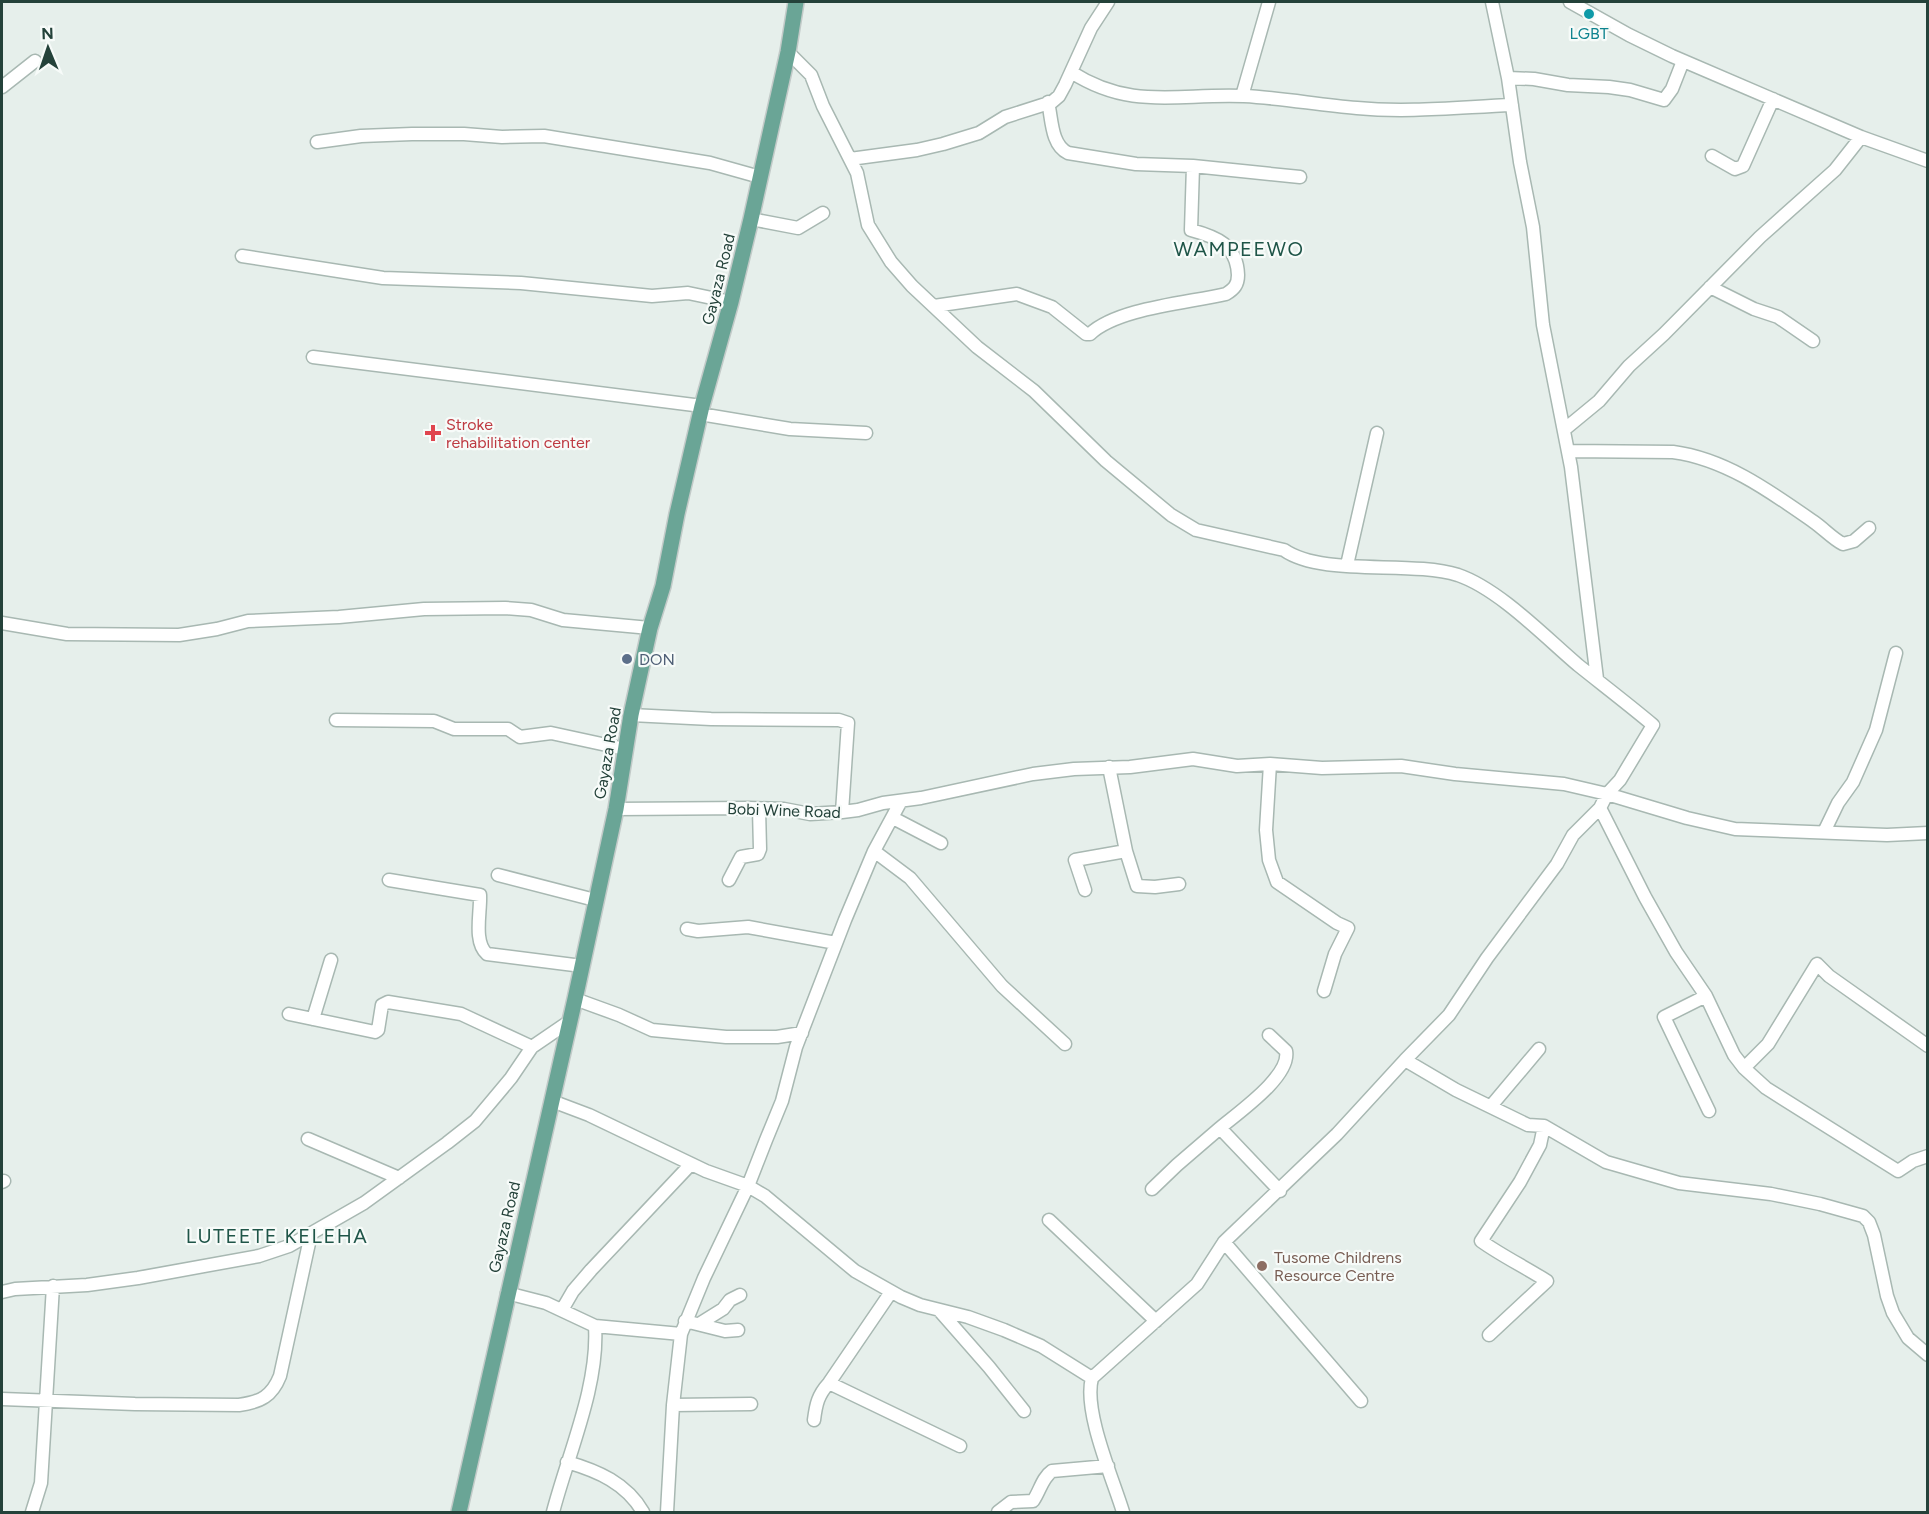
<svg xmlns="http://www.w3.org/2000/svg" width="1929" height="1514" font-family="Figtree,sans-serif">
	<rect width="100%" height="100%" fill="#e6efeb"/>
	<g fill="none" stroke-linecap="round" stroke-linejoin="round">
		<defs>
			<path id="minor" d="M1492 2 1508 78 1520 162 1533 227 1543 325 1571 467 1597 679
				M1570 2 1629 35 1672 56 1861 137 1928 161
				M788 52 811 75 823 106 857 173 868 225 891 262 912 286 977 347 1034 391 1106 461 1171 515 1196 530 1284 550C1323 577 1410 560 1458 575 1499 589 1545 637 1578 665 1603 685 1628 704 1653 725L1620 780 1607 794 1600 808 1573 835 1557 864 1487 958 1449 1015 1405 1060 1337 1134 1224 1242 1197 1284 1092 1378C1083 1411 1113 1479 1123 1512
				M1071 72C1132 111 1178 93 1244 96 1282 98 1319 105 1357 108 1408 113 1461 107 1512 105
				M1508 78 1534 79 1568 85 1609 87 1630 90 1664 100 1672 89 1683 61
				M2 87 35 61
				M1242 96 1269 2
				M1048 102C1052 119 1051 145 1068 153L1136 164 1193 166 1300 177
				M317 142 361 136 412 134H464L502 137 544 136 710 163 760 177
				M1712 156 1735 169 1743 166 1773 99
				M850 159 917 150 943 144 979 133 1005 117 1052 102 1059 96 1065 85 1091 28 1108 2
				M751 219 798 228 823 213
				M242 256 383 278 521 283 652 296 688 293 731 302
				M1710 287 1754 309 1778 317 1813 341
				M934 306 1017 294 1052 307 1086 334H1090C1118 308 1188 303 1226 294 1234 289 1238 285 1238 275 1237 245 1217 237 1191 230L1193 166
				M313 357 702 406
				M700 414 790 429 866 433
				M1565 429 1599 401 1629 366 1664 334 1760 237 1835 170 1861 137
				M1569 451 1673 452C1726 459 1771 492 1814 522 1824 529 1833 539 1843 544L1854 541 1869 528
				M1347 565 1377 433
				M2 623 67 634 179 635 217 629 248 621 339 617 424 609 505 608 531 610 563 620 650 628
				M631 715 711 719 839 720 848 723 842 812
				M336 720 434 721 454 729H508L520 737 551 733 625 749
				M1270 764 1266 830 1269 860 1277 882 1337 923 1348 928 1335 954 1324 991
				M1600 808 1645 897 1676 952 1706 996 1734 1055 1744 1068 1766 1088 1898 1171 1913 1161 1928 1156
				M616 809 749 808 784 809 810 814 842 812 858 810 883 803 921 798 1033 774 1074 769 1130 767 1193 759 1237 766 1270 764 1322 768 1401 766 1455 774 1564 784 1607 794 1687 818 1735 829 1887 835 1928 833
				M893 818 941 843
				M1824 832 1838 803 1853 782 1876 730 1896 653
				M874 851 910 878 1002 986 1065 1044
				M1126 851 1137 886 1155 887 1179 884
				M498 875 595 900
				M389 880 480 895C481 912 473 942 487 954L582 966
				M729 880 741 857 758 854 760 849 759 809
				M1085 890 1075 860 1126 851 1109 767
				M687 929 698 931 748 927 836 943
				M1706 996 1664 1017 1709 1111
				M575 999 619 1015 652 1030 726 1037H777L802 1033
				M289 1014 375 1032 378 1030 382 1005 388 1002 461 1014 532 1047
				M313 1019 331 960
				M1405 1060 1456 1090 1528 1125 1544 1126 1606 1162 1679 1183 1771 1194 1820 1204 1863 1216 1869 1222 1874 1235 1887 1296 1893 1313 1908 1338 1928 1355
				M1744 1068 1768 1044 1817 964 1829 976 1928 1046
				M552 1101 589 1115 706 1171 748 1186 765 1196 855 1271 901 1297 920 1305 968 1317 1004 1330 1041 1346 1092 1378
				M1491 1106 1539 1049
				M1220 1128C1239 1112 1291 1076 1286 1051L1269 1035
				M308 1139 399 1178
				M2 1182 4 1181
				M1152 1189 1177 1165 1220 1128 1280 1191
				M1049 1220 1156 1321
				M1224 1242 1361 1401
				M2 1292 15 1289 87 1285 138 1278 259 1256 289 1246 364 1203 447 1143 475 1121 511 1078 532 1047 570 1021
				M507 1293 546 1303 595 1326C599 1386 568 1454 553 1512
				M562 1310 573 1291 591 1270 691 1164
				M939 1310 989 1367 1024 1411
				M685 1321 725 1331 738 1330
				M699 1324 723 1309 730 1300 740 1295
				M595 1326 681 1334
				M1489 1335 1547 1281C1525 1267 1502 1256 1481 1241L1520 1182 1540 1145 1544 1126
				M829 1383 960 1446
				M2 1399 135 1404 239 1405C261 1402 272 1396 280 1376L311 1234
				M673 1405 751 1404
				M814 1420C816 1404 818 1395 829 1383L891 1292
				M567 1462C598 1471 626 1483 643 1512
				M32 1512 41 1483 53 1286
				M667 1512 673 1405 681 1334 704 1278 748 1186 766 1140 782 1101 796 1047 845 920 874 851 901 801
				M998 1512 1011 1502 1033 1501C1040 1491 1042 1478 1052 1471L1108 1466"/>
			<path id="major" d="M459 1512 575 999 616 809 631 715 650 628 663 586 677 514 702 406 731 302 751 219 788 52 796 2"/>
		</defs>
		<use href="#minor" stroke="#a8b8b2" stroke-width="15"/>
		<use href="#major" stroke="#c2cac8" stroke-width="18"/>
		<use href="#minor" stroke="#fff" stroke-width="12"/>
		<use href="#major" stroke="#6aa596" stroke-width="15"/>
	</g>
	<circle fill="#0f9aa8" stroke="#f7fbf9" stroke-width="2" cx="1589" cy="14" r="6"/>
	<path fill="#e0444e" stroke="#f7fbf9" stroke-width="2" d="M430 424h6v6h6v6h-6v6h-6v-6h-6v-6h6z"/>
	<circle fill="#5c6f8a" stroke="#f7fbf9" stroke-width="2" cx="627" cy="659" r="6"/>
	<circle fill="#8d6e63" stroke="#f7fbf9" stroke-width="2" cx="1262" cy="1266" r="6"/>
	<g text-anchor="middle" stroke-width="4.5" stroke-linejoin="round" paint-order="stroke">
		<g font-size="16" fill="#0d838f" stroke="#f7fbf9">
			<text x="1589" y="39">LGBT</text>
		</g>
		<g font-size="16" fill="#24423a" stroke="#f7fbf9">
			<text transform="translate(718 279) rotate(-76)" y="6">Gayaza Road</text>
			<text transform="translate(607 753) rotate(-80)" y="6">Gayaza Road</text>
			<text transform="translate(784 810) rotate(2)" y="6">Bobi Wine Road</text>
			<text transform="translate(504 1227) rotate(-77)" y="6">Gayaza Road</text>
		</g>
		<g font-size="16" fill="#be3a42" stroke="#f7fbf9" text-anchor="start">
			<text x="446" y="430">Stroke<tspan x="446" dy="18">rehabilitation center</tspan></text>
		</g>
		<g font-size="16" fill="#4e5e75" stroke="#f7fbf9" text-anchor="start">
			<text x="639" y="665">DON</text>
		</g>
		<g font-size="16" fill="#785e54" stroke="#f7fbf9" text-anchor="start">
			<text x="1274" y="1263">Tusome Childrens<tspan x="1274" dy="18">Resource Centre</tspan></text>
		</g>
		<g font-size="20" letter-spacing="1.5" fill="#1f5548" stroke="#f7fbf9">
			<text x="1239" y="256">WAMPEEWO</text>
			<text x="277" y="1243">LUTEETE KELEHA</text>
		</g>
	</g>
	<rect width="1929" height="1514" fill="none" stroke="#24423a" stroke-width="6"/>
	<g transform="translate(48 48) rotate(358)" stroke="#f7fbf9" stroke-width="4.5" paint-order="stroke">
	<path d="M0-4.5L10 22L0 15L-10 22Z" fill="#24423a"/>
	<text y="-9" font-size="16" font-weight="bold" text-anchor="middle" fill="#24423a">N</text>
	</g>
</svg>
